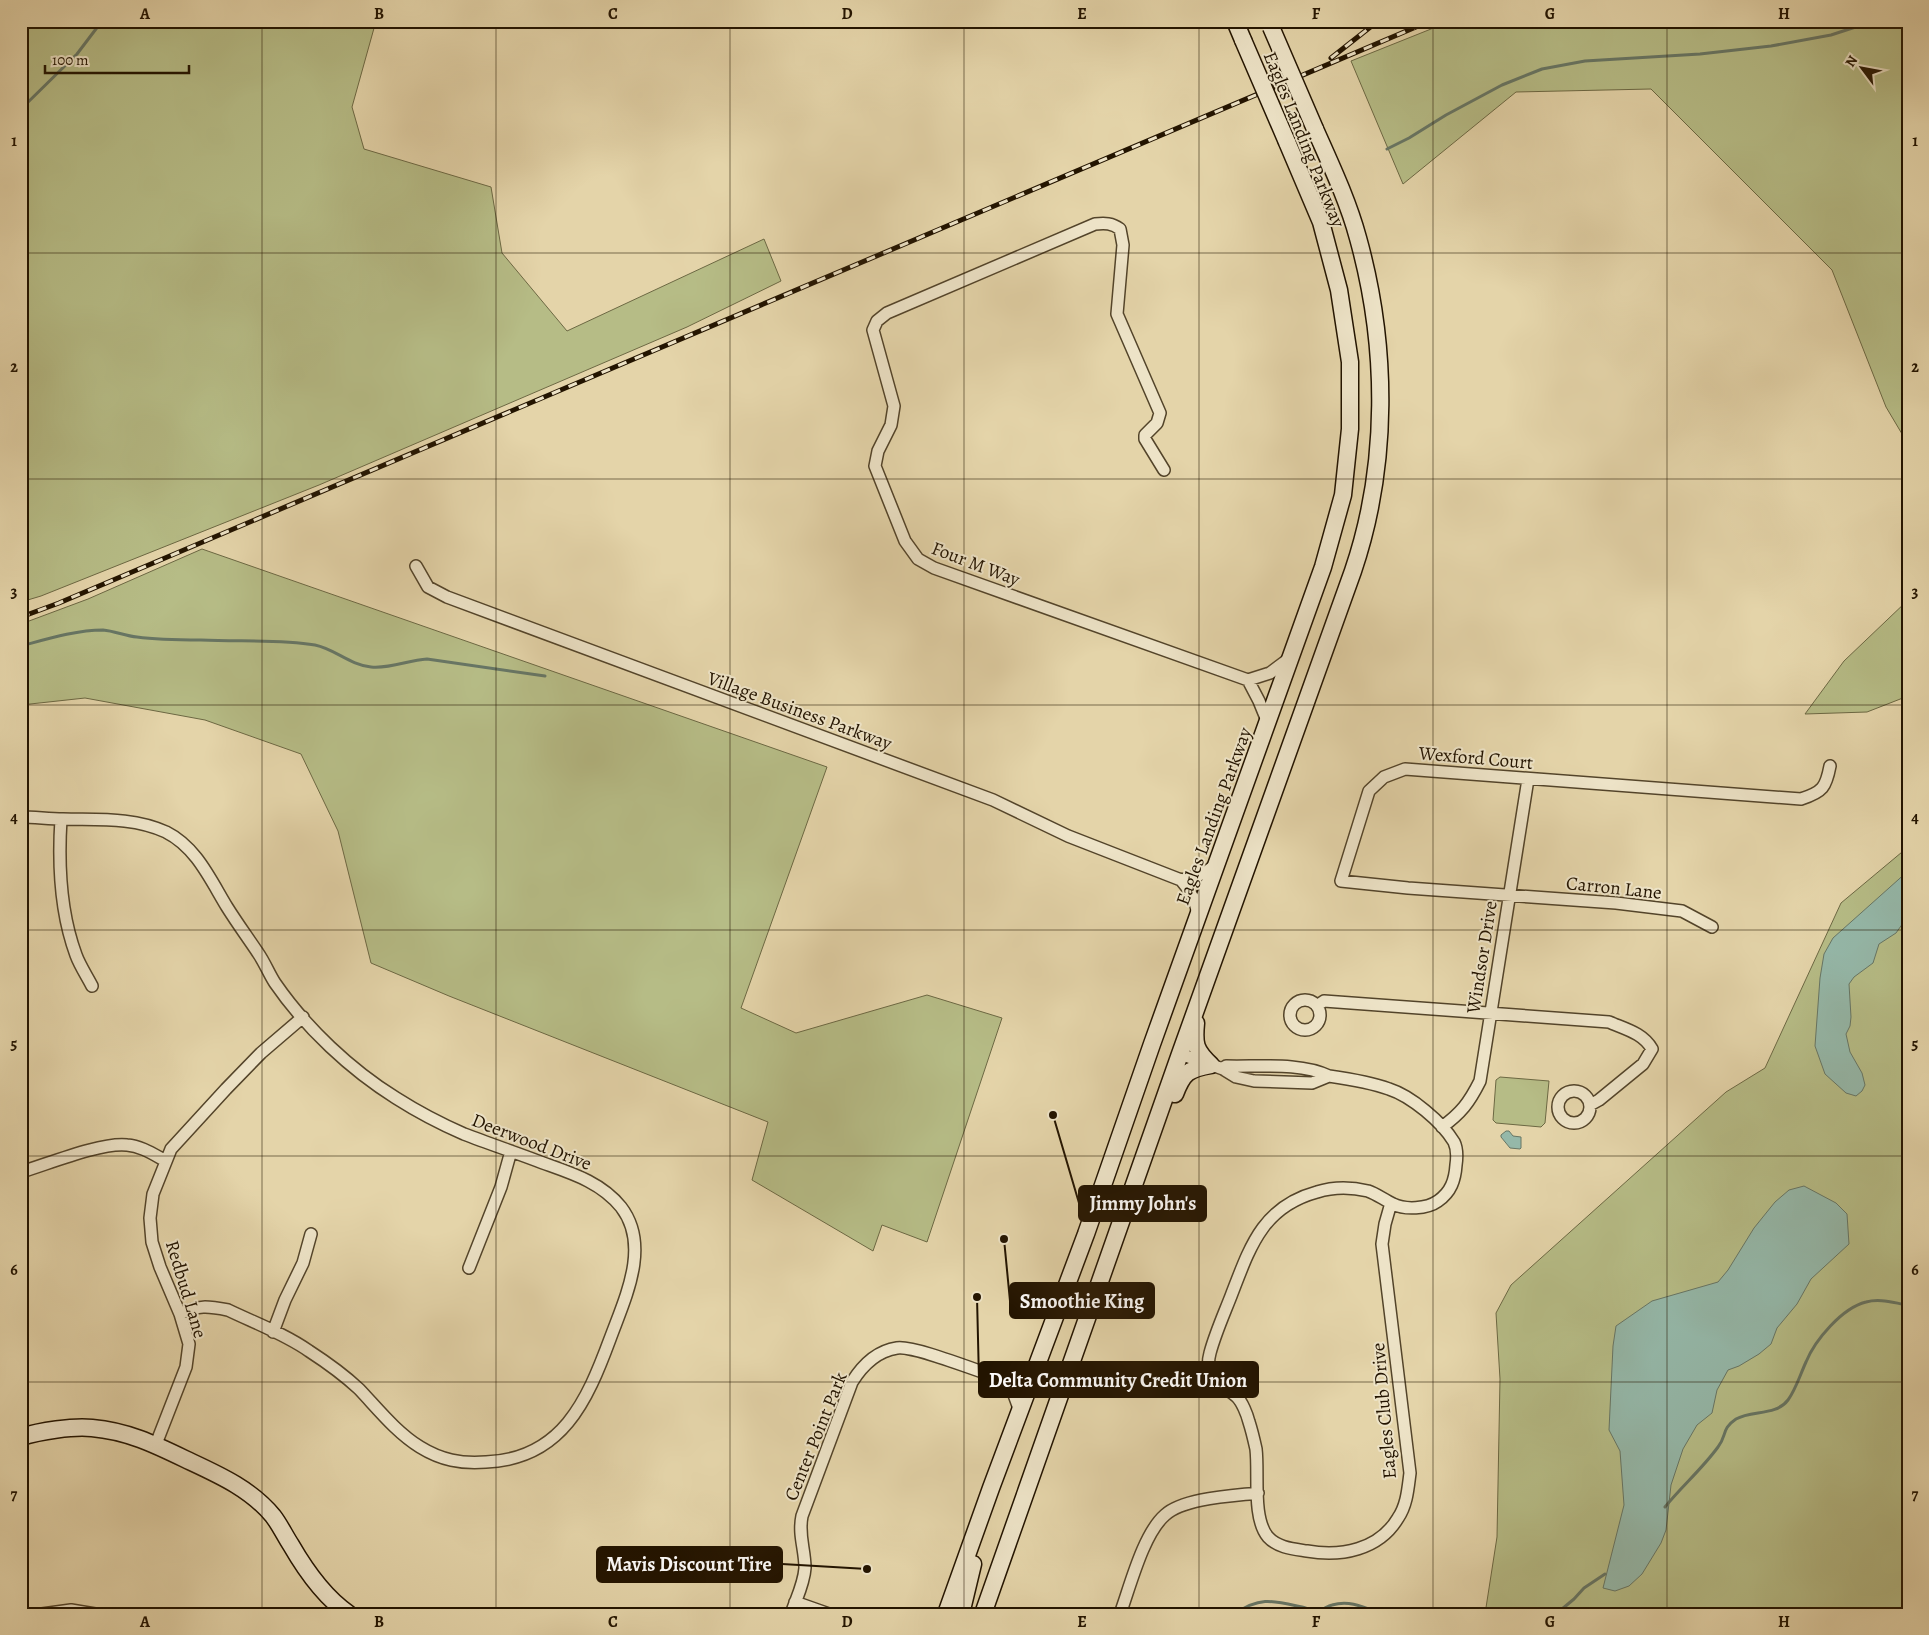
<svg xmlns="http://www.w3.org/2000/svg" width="1929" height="1635" font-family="Alegreya,serif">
	<rect width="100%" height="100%" fill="#e4d4a9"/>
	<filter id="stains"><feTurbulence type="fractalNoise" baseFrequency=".004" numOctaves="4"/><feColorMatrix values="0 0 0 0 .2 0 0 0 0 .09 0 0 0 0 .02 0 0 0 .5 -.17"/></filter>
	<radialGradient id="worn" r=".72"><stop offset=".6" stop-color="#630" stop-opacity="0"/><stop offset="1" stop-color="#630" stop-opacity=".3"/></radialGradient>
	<path fill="#b6bc86" stroke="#6c6843" d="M21 21H376L352 107 364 149 491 187 502 253 567 331 764 239 781 281 687 327 319 485 41 596 21 602Z
		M1451 21H1908V444L1886 407 1832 270 1651 89 1516 92 1403 184 1351 61Z
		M202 549 827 767 741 1008 796 1033 927 995 1002 1018 927 1242 882 1225 873 1251 752 1180 768 1122 449 996 371 963 338 831 301 754 205 720 85 698 21 705V624L88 599Z
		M1908 600V696L1867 712 1805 714 1844 661Z
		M1908 847V1614H1485L1497 1537 1500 1379 1496 1313 1511 1285 1726 1092 1765 1068 1841 903Z
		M1500 1077 1549 1081 1545 1123 1541 1127 1496 1123 1493 1120 1496 1080Z"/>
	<path fill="#95b8a9" stroke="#677665" d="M1908 871V916L1896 933 1879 944 1873 963 1854 977 1849 984 1851 1017 1850 1026 1846 1034 1850 1052 1862 1073 1865 1085 1862 1091 1856 1096 1846 1093 1825 1074 1815 1046 1820 978 1824 954 1833 938Z
		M1506 1131H1509L1513 1136 1521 1137V1148L1520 1149 1510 1148 1501 1137V1135Z
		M1804 1186 1836 1203 1847 1214 1849 1244 1811 1279 1797 1304 1777 1328 1771 1344 1759 1354 1739 1366 1728 1370 1717 1390 1712 1413 1697 1425 1683 1449 1671 1485 1666 1530 1661 1543 1642 1574 1629 1586 1615 1591 1603 1588 1624 1505 1620 1451 1609 1430 1613 1346 1616 1326 1652 1301 1718 1282 1728 1270 1754 1228 1775 1202 1789 1190Z"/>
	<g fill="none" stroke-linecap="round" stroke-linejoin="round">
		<path stroke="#677665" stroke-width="3" d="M21 109 77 54 102 21
			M1387 149 1409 138 1446 115 1502 85 1542 69 1585 61 1700 54 1771 46 1831 35 1874 21
			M21 646C47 639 76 630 103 630 115 631 125 636 137 637 158 640 180 640 201 640 239 642 277 639 315 645 335 649 350 665 371 667 391 669 408 660 427 659L545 676
			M1665 1507C1682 1486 1702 1469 1718 1447 1727 1436 1721 1429 1736 1419 1752 1410 1776 1416 1788 1400 1796 1389 1800 1375 1806 1362 1815 1340 1842 1308 1866 1302 1880 1298 1894 1303 1908 1305
			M1235 1614C1260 1596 1274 1601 1302 1607 1306 1608 1313 1611 1317 1611 1322 1611 1327 1606 1332 1605 1350 1600 1363 1607 1381 1614
			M1556 1614 1574 1599 1584 1588 1605 1574"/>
		<defs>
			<path id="street" d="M1164 470 1145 439V435L1157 423 1160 413 1117 314 1123 245 1120 229C1112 223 1105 223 1095 224L887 313 877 321 873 330 894 406 891 425 878 451 875 466 905 541 918 559 934 568 1248 680 1270 673 1290 658
				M416 566 428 587 447 597 993 800 1068 836 1181 880C1191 891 1196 901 1198 915
				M1248 680 1259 701 1268 723
				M21 817C35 817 49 819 63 819 98 820 133 817 166 832 196 847 210 879 227 907 237 923 248 938 258 953 265 963 269 974 275 983 306 1028 351 1070 396 1098 418 1112 441 1124 464 1134 490 1144 517 1153 543 1163 571 1173 601 1182 621 1207 651 1246 625 1298 610 1339 587 1401 562 1459 486 1462 461 1464 441 1460 420 1447 396 1432 378 1409 359 1389 344 1375 326 1362 309 1351 285 1334 255 1323 228 1310 207 1306 199 1305 180 1314
				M61 819C58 865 60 912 76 955 80 966 87 976 92 986
				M1181 880C1195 878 1205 874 1215 865
				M1712 927 1682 911 1616 903 1408 888 1341 881 1369 791 1384 777 1405 769 1801 799C1823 792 1826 787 1830 766
				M1290 1015a15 15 0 1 1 30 0a15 15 0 1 1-30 0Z
				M1318 1005 1324 1001 1609 1022C1625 1029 1643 1033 1652 1049L1643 1064 1599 1100 1590 1105
				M1180 1054 1223 1069 1236 1077 1254 1081 1312 1083 1329 1076C1300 1062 1258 1067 1226 1066L1223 1069
				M1329 1076C1350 1079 1370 1082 1389 1089 1411 1096 1442 1122 1454 1142 1457 1148 1457 1158 1456 1165 1455 1180 1451 1192 1438 1201 1427 1209 1405 1210 1393 1204 1384 1200 1377 1194 1368 1191 1351 1187 1333 1187 1317 1192 1262 1207 1250 1247 1231 1296 1224 1314 1215 1334 1210 1353 1203 1379 1221 1383 1237 1397 1242 1402 1247 1414 1249 1422 1252 1431 1254 1440 1256 1449 1259 1474 1252 1518 1268 1537 1278 1548 1294 1549 1307 1551 1341 1557 1379 1550 1398 1518 1407 1505 1408 1488 1410 1473L1382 1244 1385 1224 1391 1203
				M1558 1107a16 16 0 1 1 32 0a16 16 0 1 1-32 0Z
				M1442 1127C1461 1113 1469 1103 1480 1081L1528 779
				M21 1172C48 1164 101 1142 127 1145 141 1146 153 1154 166 1161
				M469 1268 501 1187 511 1151
				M273 1332 285 1300 303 1263 311 1234
				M1009 1381 1020 1411
				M156 1444 186 1367 189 1344 180 1314 160 1267 152 1242 150 1218 153 1194 171 1149 226 1089 261 1053 303 1017
				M795 1602 829 1614
				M42 1614 71 1610 95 1614
				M791 1614C796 1599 804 1584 805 1568 805 1549 798 1535 802 1516L852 1382C862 1366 877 1351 897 1348 915 1345 987 1375 1009 1381L1037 1367
				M1120 1614C1130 1587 1143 1534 1165 1515 1184 1498 1232 1496 1258 1493"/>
			<path id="secondary" d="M1235 21 1243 40
				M1196 1023C1194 1044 1195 1050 1211 1065
				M1175 1094C1183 1073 1188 1069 1211 1065
				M21 1437C40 1431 73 1426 92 1428 127 1431 154 1444 185 1459 217 1474 250 1488 273 1516 280 1525 285 1536 291 1545 306 1571 324 1597 349 1614
				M946 1614 991 1488 1086 1234 1152 1044 1323 567 1343 495 1350 429V362L1339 290 1321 222 1287 142
				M961 1614 973 1564
				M983 1614 1180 1054 1353 571C1389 465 1388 346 1358 238 1348 201 1331 165 1315 129"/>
		</defs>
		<use href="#street" stroke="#53442a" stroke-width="14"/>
		<use href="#secondary" stroke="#231400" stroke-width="19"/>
		<use href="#street" stroke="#ede3c7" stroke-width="11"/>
		<use href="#secondary" stroke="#ede3c7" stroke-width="16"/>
		<defs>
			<path id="rail" d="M1331 58 1378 21
				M21 617 59 603 1430 21"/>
		</defs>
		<use href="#rail" stroke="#231400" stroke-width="5"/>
		<use href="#rail" stroke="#ede3c7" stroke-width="3" stroke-dasharray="9" stroke-linecap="butt"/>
		<defs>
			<path id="secondary-bridge" d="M1271 27 1315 129
				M1243 40 1287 142"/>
		</defs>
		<use href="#secondary-bridge" stroke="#231400" stroke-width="19" stroke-linecap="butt"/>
		<use href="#secondary-bridge" stroke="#ede3c7" stroke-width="16"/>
	</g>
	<path fill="none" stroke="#231400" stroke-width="1" stroke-opacity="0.55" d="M262 21V1614M496 21V1614M730 21V1614M964 21V1614M1199 21V1614M1433 21V1614M1667 21V1614M21 253H1908M21 479H1908M21 705H1908M21 930H1908M21 1156H1908M21 1382H1908"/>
	<g text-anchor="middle" stroke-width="4" stroke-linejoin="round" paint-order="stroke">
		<g font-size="19" fill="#231400" stroke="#ede3c7">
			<text transform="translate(1305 139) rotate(68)" y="7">Eagles Landing Parkway</text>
			<text transform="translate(976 563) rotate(21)" y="7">Four M Way</text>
			<text transform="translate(800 710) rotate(20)" y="7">Village Business Parkway</text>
			<text transform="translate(1476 757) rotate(5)" y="7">Wexford Court</text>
			<text transform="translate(1213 816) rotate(-70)" y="7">Eagles Landing Parkway</text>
			<text transform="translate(1614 887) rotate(6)" y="7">Carron Lane</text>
			<text transform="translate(1481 957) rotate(-81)" y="7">Windsor Drive</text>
			<text transform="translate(532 1141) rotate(21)" y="7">Deerwood Drive</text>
			<text transform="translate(187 1289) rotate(73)" y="7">Redbud Lane</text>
			<text transform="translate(1383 1411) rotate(-95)" y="7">Eagles Club Drive</text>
			<text transform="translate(815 1436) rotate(-68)" y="7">Center Point Park</text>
		</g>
	</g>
	<path fill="none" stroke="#231400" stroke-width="2" d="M1053 1115L1079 1203M1004 1239L1010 1301M977 1297L979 1380M867 1569L782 1564"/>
	<g fill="#231400" stroke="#ede3c7" stroke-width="2">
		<circle cx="1053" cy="1115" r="5"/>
		<circle cx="1004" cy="1239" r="5"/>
		<circle cx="977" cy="1297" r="5"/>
		<circle cx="867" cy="1569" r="5"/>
	</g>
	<g fill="#231400" stroke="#231400" stroke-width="2">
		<rect x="1079" y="1186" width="127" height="35" rx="5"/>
		<rect x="1010" y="1283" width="144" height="35" rx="5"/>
		<rect x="979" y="1362" width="279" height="35" rx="5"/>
		<rect x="597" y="1547" width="185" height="35" rx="5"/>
	</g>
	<g font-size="20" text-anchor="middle" font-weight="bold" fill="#fff">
		<text x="1143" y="1210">Jimmy John's</text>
		<text x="1082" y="1308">Smoothie King</text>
		<text x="1118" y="1387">Delta Community Credit Union</text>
		<text x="689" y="1571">Mavis Discount Tire</text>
	</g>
	<rect width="1929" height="1635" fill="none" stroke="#e4d4a9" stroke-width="55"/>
	<g transform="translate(1862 68) rotate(302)" stroke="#ede3c7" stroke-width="4" paint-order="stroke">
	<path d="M0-4L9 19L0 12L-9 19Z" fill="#231400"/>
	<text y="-8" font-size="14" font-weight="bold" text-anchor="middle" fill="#231400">N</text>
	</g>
	<path d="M45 65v8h144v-8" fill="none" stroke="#231400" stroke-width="2.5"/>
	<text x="52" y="65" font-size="15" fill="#231400" stroke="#ede3c7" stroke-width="4" paint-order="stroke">100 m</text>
	<rect x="28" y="28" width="1874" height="1580" fill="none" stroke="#231400" stroke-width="2"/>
	<g font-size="16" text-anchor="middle" font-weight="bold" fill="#231400">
		<text x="145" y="19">A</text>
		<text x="379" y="19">B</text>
		<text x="613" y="19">C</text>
		<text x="847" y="19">D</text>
		<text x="1082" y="19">E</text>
		<text x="1316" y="19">F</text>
		<text x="1550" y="19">G</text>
		<text x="1784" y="19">H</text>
		<text x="14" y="146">1</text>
		<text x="1915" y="146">1</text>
		<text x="14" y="372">2</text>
		<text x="1915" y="372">2</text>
		<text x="14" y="597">3</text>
		<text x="1915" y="597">3</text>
		<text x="14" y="823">4</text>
		<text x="1915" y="823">4</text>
		<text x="14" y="1049">5</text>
		<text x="1915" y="1049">5</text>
		<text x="14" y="1275">6</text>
		<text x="1915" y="1275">6</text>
		<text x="14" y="1500">7</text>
		<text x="1915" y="1500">7</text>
		<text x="145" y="1627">A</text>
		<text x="379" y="1627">B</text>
		<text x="613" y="1627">C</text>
		<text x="847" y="1627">D</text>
		<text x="1082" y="1627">E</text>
		<text x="1316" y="1627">F</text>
		<text x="1550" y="1627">G</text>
		<text x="1784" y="1627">H</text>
	</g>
	<rect width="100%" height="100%" filter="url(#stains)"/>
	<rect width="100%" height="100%" fill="url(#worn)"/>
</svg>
